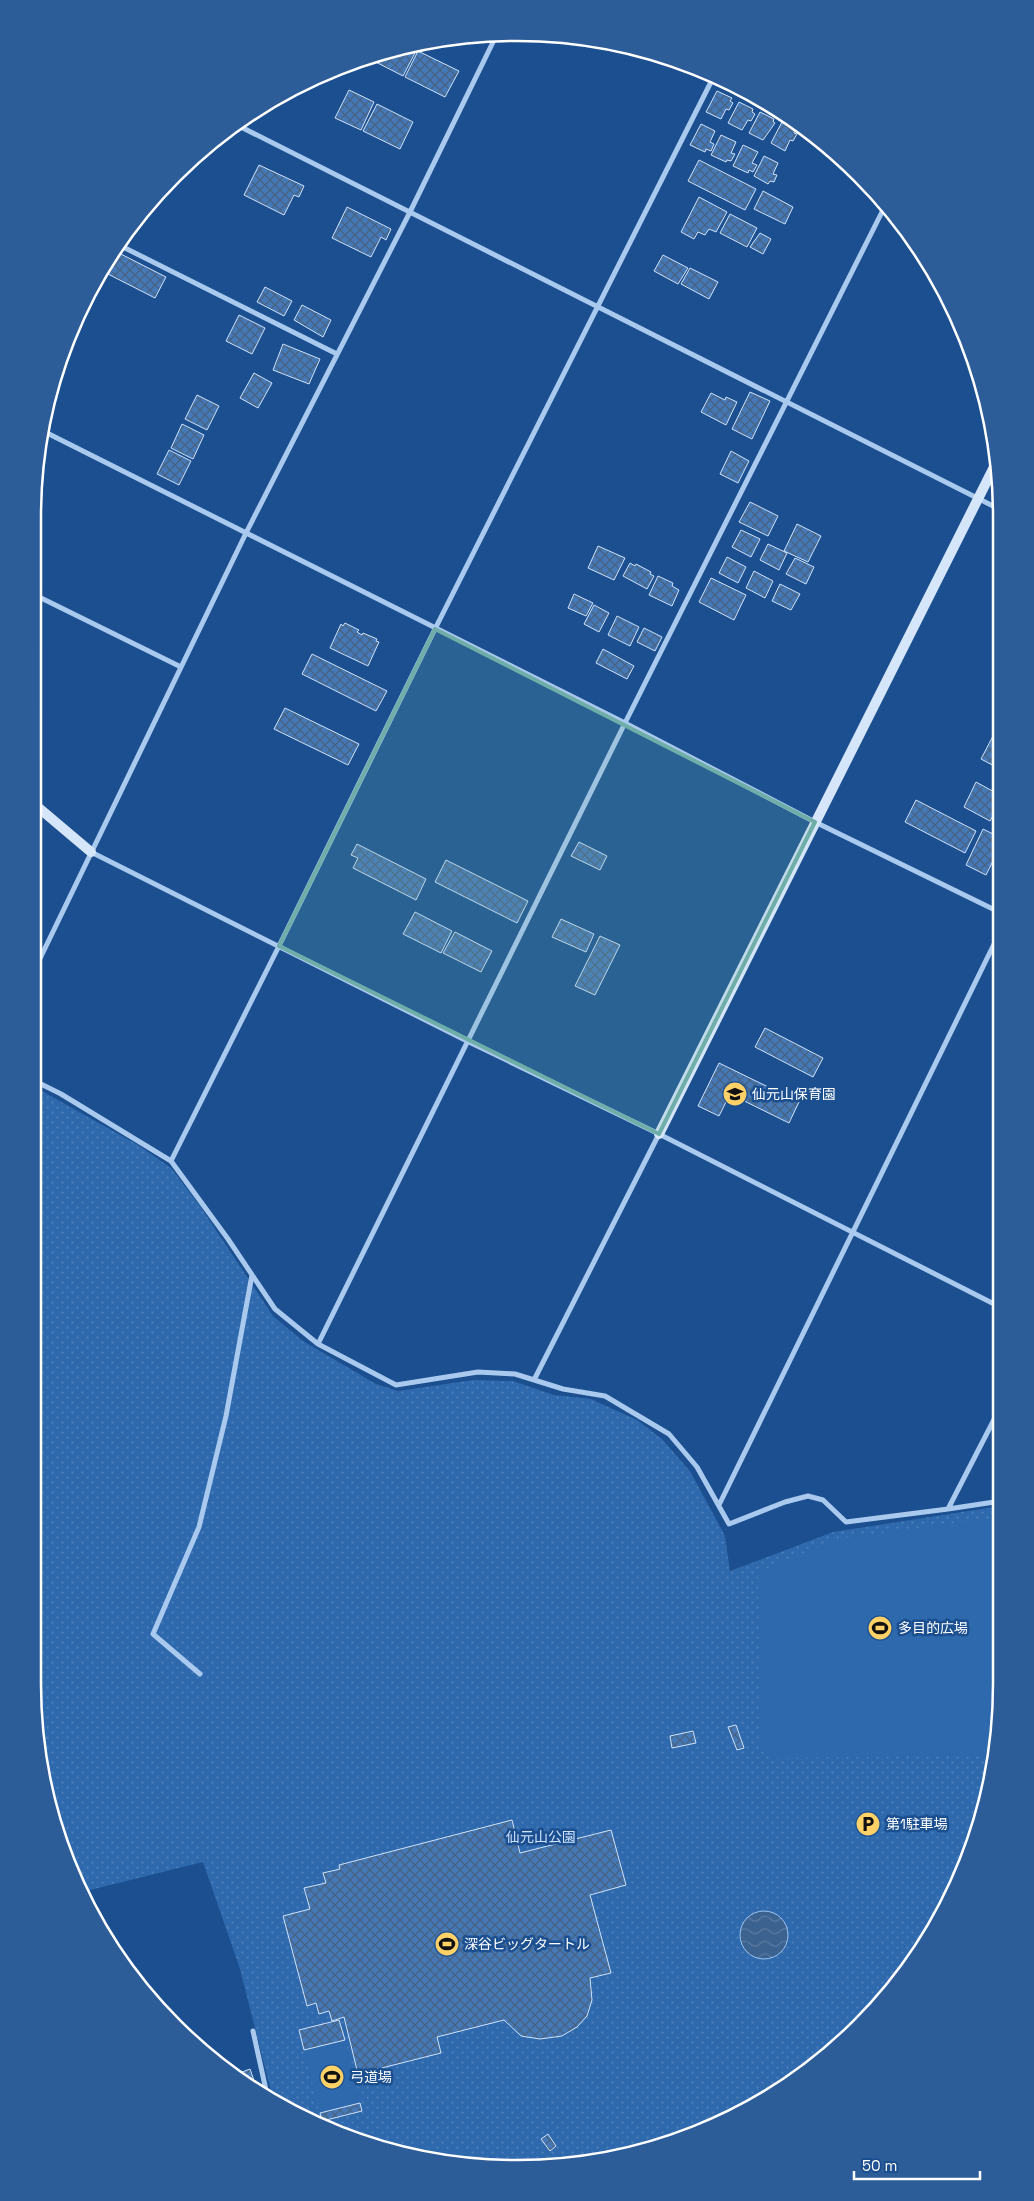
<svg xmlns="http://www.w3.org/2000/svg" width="1034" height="2201" font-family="'Space Grotesk','Noto Sans JP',sans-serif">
	<defs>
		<pattern id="park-dots" width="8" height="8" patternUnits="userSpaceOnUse" patternTransform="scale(1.25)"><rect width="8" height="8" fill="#2e69ad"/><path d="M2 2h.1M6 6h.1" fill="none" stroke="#4d80b9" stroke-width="1.8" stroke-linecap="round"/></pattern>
		<pattern id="water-waves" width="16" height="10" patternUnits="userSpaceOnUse" patternTransform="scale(1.25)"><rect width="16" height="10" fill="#3c6290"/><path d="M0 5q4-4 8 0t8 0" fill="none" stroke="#597aa1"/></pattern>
		<pattern id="building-cross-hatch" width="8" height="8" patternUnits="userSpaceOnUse" patternTransform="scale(1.25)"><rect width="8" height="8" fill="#4478b7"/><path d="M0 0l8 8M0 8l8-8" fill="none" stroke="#486282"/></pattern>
	</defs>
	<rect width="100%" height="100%" fill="#1b4f8f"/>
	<path fill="url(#park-dots)" d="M33 1086 138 1145 171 1168 200 1206 273 1316 303 1341 376 1384 398 1391 473 1380 513 1381 554 1395 591 1399 637 1420 662 1439 690 1471 725 1536 730 1571 833 1532 1001 1506V1684L992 1779 965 1870 920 1953 860 2026 732 2118 643 2152 580 2164 422 2159 274 2103 240 1969 203 1862 86 1891 58 1840 33 1684Z"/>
	<path fill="#2e69ad" d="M1001 1517V1684L994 1755 770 1758 765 1754 761 1745 758 1572 837 1539Z
		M345 2040 360 2103 320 2113 304 2050Z
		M410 2146 471 2152 477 2161 422 2159 397 2150Z"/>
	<path fill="url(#water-waves)" stroke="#9cc4f0" d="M740 1935a24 24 0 1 1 48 0a24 24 0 1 1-48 0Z"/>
	<path fill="url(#building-cross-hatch)" stroke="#cfe3fa" d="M407 46 416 51 403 76 368 58Z
		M418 51 459 71 445 97 405 77Z
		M349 90 374 102 361 130 335 118Z
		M717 91 732 98 730 101 733 103 729 110 726 109 721 119 706 112Z
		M739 102 753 109 752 112 755 114 751 121 748 120 742 130 728 123Z
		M377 104 413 122 400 149 363 131Z
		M760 112 774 119 773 122 775 123 763 140 749 133Z
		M782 122 796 130 794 133 797 134 793 141 790 140 785 151 771 143Z
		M701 124 715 131 710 142 714 144 711 151 706 149 705 152 690 145Z
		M721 135 736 142 731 153 735 154 731 161 727 160 726 162 711 155Z
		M743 145 758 152 752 163 757 165 753 172 749 170 748 173 733 166Z
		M764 156 778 163 773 174 777 175 774 182 770 181 768 184 754 176Z
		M699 160 756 189 745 210 688 181Z
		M259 165 304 186 299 197 294 195 284 215 244 195Z
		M763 191 793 207 785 224 754 209Z
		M699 197 727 212 716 232 709 229 705 235 698 232 694 239 681 232Z
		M347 207 391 229 386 240 381 237 371 257 332 238Z
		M730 214 757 228 747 247 720 233Z
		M760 233 771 239 763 254 750 247Z
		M113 250 166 277 155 298 102 271Z
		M663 255 688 268 678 284 654 271Z
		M690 268 718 282 709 299 681 284Z
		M265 287 292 301 284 316 257 302Z
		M302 305 331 320 323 337 294 320Z
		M239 315 265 328 252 354 226 341Z
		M283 344 320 359 309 384 273 370Z
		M254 373 272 383 258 408 240 398Z
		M750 392 770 401 752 439 732 429Z
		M711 393 725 400 726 397 737 402 726 425 701 412Z
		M197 395 219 406 207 430 185 419Z
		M182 424 204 435 193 459 171 448Z
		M169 450 191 461 179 485 157 474Z
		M731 451 749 461 738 483 720 474Z
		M750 502 778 516 768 536 739 522Z
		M797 524 821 536 808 562 784 551Z
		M741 530 760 539 751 557 732 547Z
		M768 544 787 553 779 570 760 560Z
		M598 546 625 558 614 580 588 568Z
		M727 557 746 567 738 583 719 573Z
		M795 558 814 567 806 584 786 574Z
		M630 563 635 566 636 564 651 572 650 574 654 576 647 589 623 576Z
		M754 571 773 581 765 598 746 588Z
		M658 576 673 583 672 586 679 590 672 606 649 595Z
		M711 578 746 595 734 620 699 602Z
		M780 584 800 594 791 610 772 601Z
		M574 594 593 603 586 616 568 608Z
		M594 605 609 613 599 632 584 624Z
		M617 616 639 627 630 646 608 635Z
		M345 623 359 630 357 632 362 635 363 633 377 639 376 641 379 642 368 666 330 648 341 624 343 626Z
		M644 628 662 637 655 651 637 642Z
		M603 649 634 666 627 679 596 663Z
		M312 654 387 691 376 711 302 674Z
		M285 708 359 744 348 765 274 729Z
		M993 736 998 738V768L981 759Z
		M976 782 998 794 999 805 990 821 964 807Z
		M916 800 976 831 965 853 905 822Z
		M983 829 999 837V849L986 875 966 865Z
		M579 842 607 856 600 870 571 856Z
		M357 844 426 879 416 900 353 868 358 858 351 855Z
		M446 860 528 901 517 923 435 882Z
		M415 912 452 931 441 953 403 934Z
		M561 919 594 934 586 952 552 937Z
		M455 932 492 951 481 972 443 953Z
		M600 936 620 945 595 995 575 986Z
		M765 1028 823 1058 813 1077 755 1047Z
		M719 1063 799 1102 789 1123 730 1094 719 1116 698 1106Z
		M736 1725 744 1748 737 1750 728 1727Z
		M693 1731 696 1743 672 1748 670 1736Z
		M512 1820 520 1853 611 1830 626 1885 590 1895 611 1973 590 1978 592 2000 587 2016 577 2027 562 2036 540 2039 521 2036 504 2020 437 2037 441 2053 358 2074 344 2017 332 2021 329 2011 319 2014 316 2003 307 2006 283 1916 310 1909 304 1888 326 1883 323 1873 340 1869 339 1865Z
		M339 2020 345 2040 304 2050 299 2030Z
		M250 2069 257 2089H255L234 2075Z
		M360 2103 362 2111 322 2121 320 2113Z
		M548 2134 556 2146 550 2151 541 2139Z"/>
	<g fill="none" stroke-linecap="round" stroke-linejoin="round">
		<path stroke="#a9c9ee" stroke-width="5" d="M235 124 997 508
			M117 244 337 354
			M41 430 625 723 815 822 999 912
			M33 594 181 667
			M91 852 467 1041 659 1134 1000 1307
			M33 973 246 533 410 212 497 34
			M33 1080 61 1094 171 1161 228 1239 275 1309 318 1344 396 1385 478 1372 515 1374 563 1389 605 1396 669 1434 697 1467 729 1524 785 1502 808 1496 823 1500 846 1522 948 1509
			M171 1161 279 946 435 629 714 76
			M318 1344 625 723 885 206
			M534 1380 659 1134
			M1001 1406 948 1509 1001 1501
			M719 1505 999 934
			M200 1674 153 1634 199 1527 226 1416 252 1275
			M253 2031 268 2099"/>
		<path stroke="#d6e6fa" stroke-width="10" d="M33 803 91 852
			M659 1134 997 461"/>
	</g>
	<path fill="#6fada8" fill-opacity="0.2" stroke="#6fada8" stroke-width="4" stroke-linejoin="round" d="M435 629 815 822 659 1134 279 946Z"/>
	<defs>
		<symbol id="school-disc" viewBox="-11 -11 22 22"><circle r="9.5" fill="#ffd166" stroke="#1b4f8f"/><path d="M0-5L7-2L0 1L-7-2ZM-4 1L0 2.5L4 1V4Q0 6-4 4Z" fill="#111"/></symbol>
		<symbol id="stadium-disc" viewBox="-11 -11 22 22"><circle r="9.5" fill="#ffd166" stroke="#1b4f8f"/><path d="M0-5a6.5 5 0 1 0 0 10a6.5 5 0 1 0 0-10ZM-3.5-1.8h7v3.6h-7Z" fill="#111"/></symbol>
		<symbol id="parking-disc" viewBox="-11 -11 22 22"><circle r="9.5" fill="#ffd166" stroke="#1b4f8f"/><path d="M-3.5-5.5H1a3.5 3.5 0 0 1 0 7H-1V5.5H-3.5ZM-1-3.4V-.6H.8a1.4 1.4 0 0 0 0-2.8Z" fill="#111"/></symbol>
	</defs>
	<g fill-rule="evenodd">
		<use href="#school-disc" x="721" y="1080" width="28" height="28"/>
		<use href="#stadium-disc" x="866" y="1614" width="28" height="28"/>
		<use href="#parking-disc" x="854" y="1810" width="28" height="28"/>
		<use href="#stadium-disc" x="433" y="1930" width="28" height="28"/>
		<use href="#stadium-disc" x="318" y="2063" width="28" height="28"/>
	</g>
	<g text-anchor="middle" stroke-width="5" stroke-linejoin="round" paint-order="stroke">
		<g font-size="14" fill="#fff" stroke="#1b4f8f" text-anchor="start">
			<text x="752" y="1099">仙元山保育園</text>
			<text x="898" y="1633">多目的広場</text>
			<text x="886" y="1829">第1駐車場</text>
			<text x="464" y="1949">深谷ビッグタートル</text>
			<text x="350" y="2082">弓道場</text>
		</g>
		<g font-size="14" fill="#cfe3fa" stroke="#1b4f8f">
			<text x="541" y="1842">仙元山公園</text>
		</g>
	</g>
	<path d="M0 0H1034V2201H0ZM517 41H517A476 476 0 0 1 993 517V1684A476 476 0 0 1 517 2160H517A476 476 0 0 1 41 1684V517A476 476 0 0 1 517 41Z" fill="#2d5d98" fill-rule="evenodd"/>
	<path fill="none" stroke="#fff" stroke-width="2.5" d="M517 41H517A476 476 0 0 1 993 517V1684A476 476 0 0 1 517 2160H517A476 476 0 0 1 41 1684V517A476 476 0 0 1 517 41Z"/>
	<path d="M854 2171v8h126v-8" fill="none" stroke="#ffffff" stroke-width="2.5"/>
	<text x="862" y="2171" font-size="15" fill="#ffffff" stroke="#1b4f8f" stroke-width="4" paint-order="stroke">50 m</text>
</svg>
